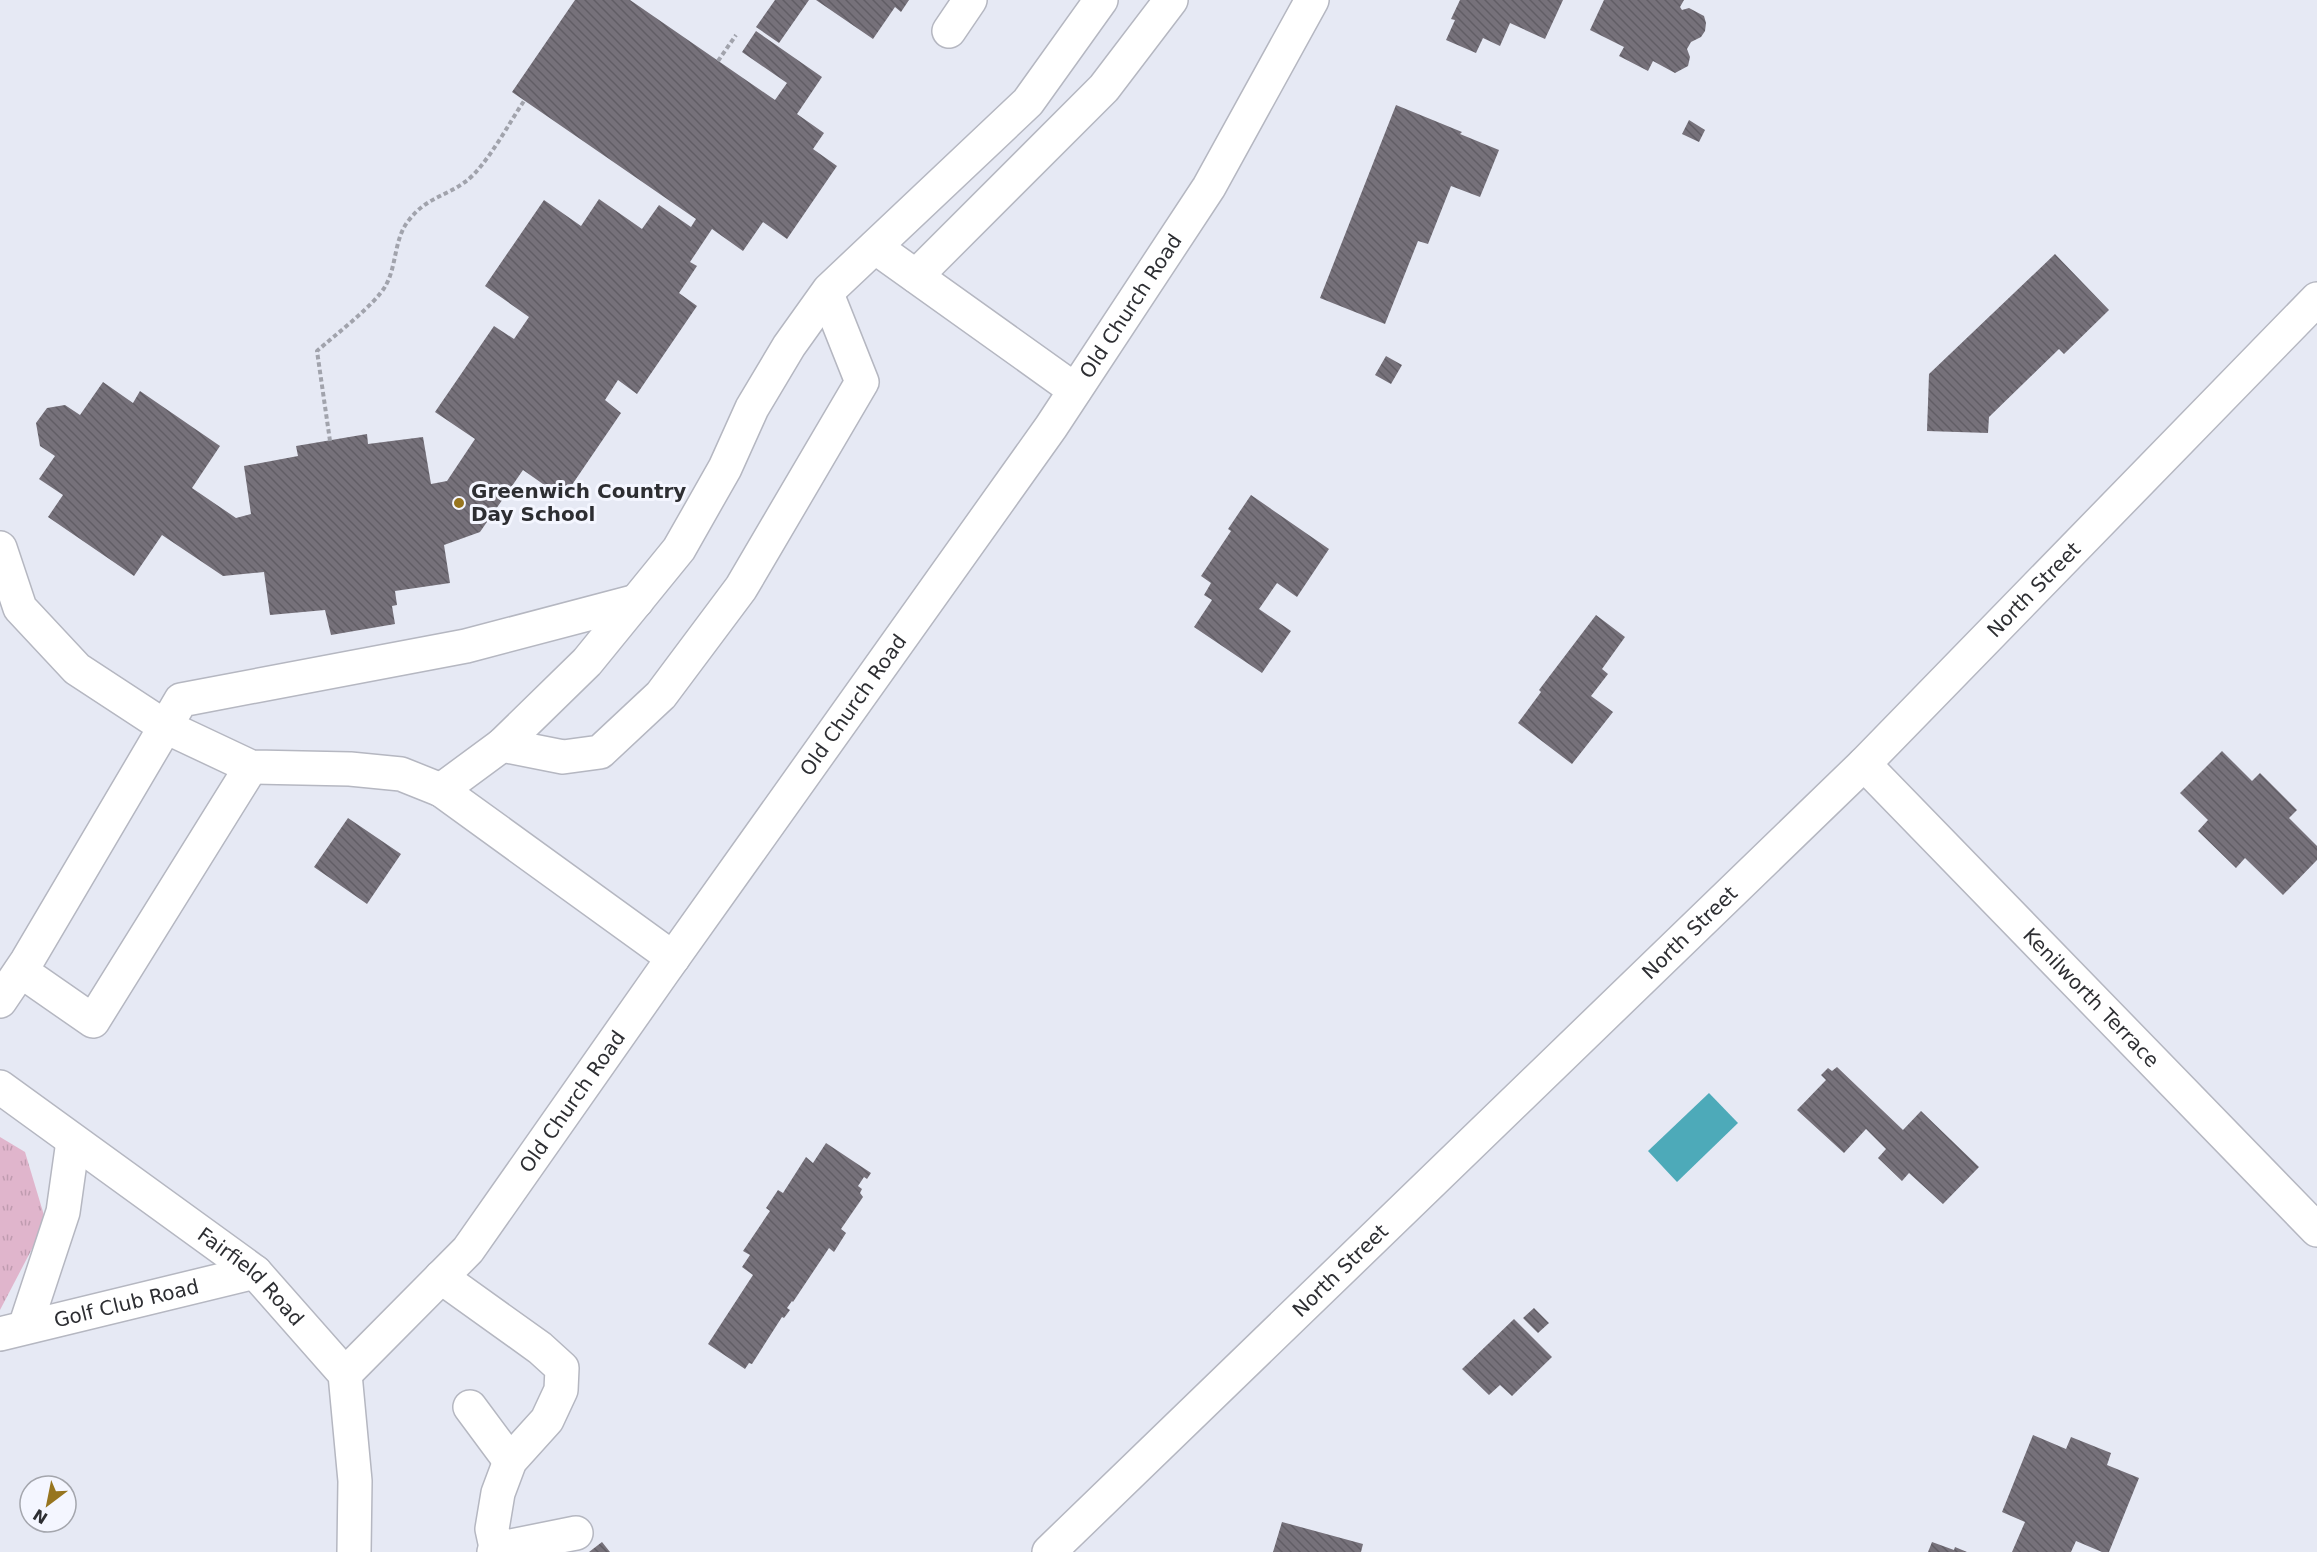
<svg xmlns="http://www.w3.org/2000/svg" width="2317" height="1552" font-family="'DejaVu Sans',sans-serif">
	<defs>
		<pattern id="grass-tufts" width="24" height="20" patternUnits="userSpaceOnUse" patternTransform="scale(1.5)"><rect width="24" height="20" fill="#e0b5cc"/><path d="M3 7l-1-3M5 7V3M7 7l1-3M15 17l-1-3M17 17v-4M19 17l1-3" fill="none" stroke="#c09cb0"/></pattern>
		<pattern id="building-back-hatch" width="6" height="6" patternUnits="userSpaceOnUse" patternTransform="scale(1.5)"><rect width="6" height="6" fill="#76717a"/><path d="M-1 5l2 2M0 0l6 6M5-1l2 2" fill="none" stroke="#615d65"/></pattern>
	</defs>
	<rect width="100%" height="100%" fill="#e6e9f4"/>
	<path fill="url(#grass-tufts)" d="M0 1137 25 1152 46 1222 0 1310Z"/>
	<path fill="#4daab9" d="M1709 1093 1738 1123 1677 1182 1648 1151Z"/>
	<path fill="url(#building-back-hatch)" d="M575 0H630L775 100 787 83 742 52 756 31 822 77 797 114 824 133 813 149 837 166 787 239 763 222 743 251 712 229 690 262 697 266 679 293 697 306 637 394 618 380 605 400 621 413 563 498 523 470 480 532 444 545 450 583 395 591 397 605 392 606 395 624 331 635 325 610 270 615 264 572 223 576 162 535 134 576 48 517 63 495 39 479 55 456 40 446 36 423 47 408 65 405 80 415 103 382 133 403 140 391 220 446 192 488 236 518 251 514 244 466 298 456 296 446 367 434 368 444 423 437 431 484 447 481 475 439 435 412 494 326 514 339 529 317 485 286 544 200 581 226 599 199 642 229 659 205 691 227 696 219 512 92Z
		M775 0H809L779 43 756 27Z
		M816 0H909L901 12 895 7 873 39Z
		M1460 0H1563L1545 39 1510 23 1500 46 1483 38 1476 53 1446 40 1455 20 1451 19Z
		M1604 0H1684L1680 7 1682 10 1689 8 1704 16 1706 23 1705 31 1701 37 1691 42 1687 49 1690 57 1688 66 1675 73 1653 61 1648 71 1619 56 1624 47 1590 30Z
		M1396 105 1462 132 1460 134 1499 150 1480 197 1451 186 1428 244 1418 241 1385 324 1320 298Z
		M1689 120 1705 130 1699 142 1682 134Z
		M2055 254 2109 310 2064 354 2059 349 1989 417 1988 433 1927 431 1929 374Z
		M1386 356 1402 365 1391 384 1375 375Z
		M1251 495 1329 549 1297 597 1277 583 1259 609 1291 631 1262 673 1194 627 1212 600 1204 595 1211 583 1201 576 1231 531 1228 529Z
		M1596 615 1625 637 1602 669 1608 674 1591 696 1613 712 1572 764 1518 723 1541 692 1539 690Z
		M2222 751 2252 781 2260 773 2297 810 2289 818 2317 846V860L2283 895 2245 858 2236 868 2198 831 2208 820 2180 793Z
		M348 818 401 854 367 904 314 867Z
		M1837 1067 1903 1130 1921 1111 1979 1167 1943 1204 1909 1173 1902 1181 1878 1158 1886 1149 1866 1129 1844 1153 1797 1110 1826 1080 1821 1075 1828 1068 1832 1071Z
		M826 1143 871 1173 867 1179 864 1177 858 1186 862 1189 860 1193 863 1197 841 1229 846 1233 834 1252 829 1248 793 1302 792 1301 787 1308 790 1310 784 1318 782 1317 752 1364 749 1363 745 1369 708 1344 753 1275 742 1267 750 1255 743 1251 770 1211 766 1208 778 1190 783 1193 806 1157 813 1163Z
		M1534 1308 1549 1323 1538 1333 1523 1318Z
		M1514 1319 1552 1357 1512 1396 1500 1385 1489 1395 1462 1369Z
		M2033 1435 2066 1449 2071 1437 2111 1453 2107 1465 2139 1478 2109 1552H2102L2076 1541 2071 1552H2012L2025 1522 2002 1512Z
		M1282 1522 1363 1544 1361 1552H1273Z
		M602 1542 610 1552H589Z
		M1932 1542 1954 1550 1955 1547 1967 1552H1928Z"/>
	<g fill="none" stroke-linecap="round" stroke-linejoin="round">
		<defs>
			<g id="minor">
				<path d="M949 31 970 0"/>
				<path d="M875 247 1075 390"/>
				<path d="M916 276 1104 88 1171 0"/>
				<path d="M0 548 20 608 77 669 164 726 251 767 350 769 401 774 441 790 673 958"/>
				<path d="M502 745 563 757 600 752 661 695 741 588 862 382 827 294"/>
				<path id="s1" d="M1864 764 2317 1230"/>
				<path d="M441 790 502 745 587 662 679 549 725 468 752 408 789 346 829 290 1028 102 1101 0"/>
				<path d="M21 971 93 1021 251 767"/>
				<path d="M0 1001 27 961 181 700 466 646 637 601"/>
				<path id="s2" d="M0 1087 255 1272 345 1374 355 1481 354 1552"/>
				<path d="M441 1277 540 1348 562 1368 561 1390 547 1420 510 1461 498 1493 492 1529 497 1552"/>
				<path d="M25 1327 63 1212 73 1141"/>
				<path id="s3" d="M0 1334 255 1272"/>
				<path id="s4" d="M345 1374 468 1250 663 972 1051 427 1209 187 1312 0"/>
				<path d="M470 1407 510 1461"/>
				<path d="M494 1552 496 1549 576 1533"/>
			</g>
			<g id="major">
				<path id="s5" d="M1049 1552 1864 764 2317 299"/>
			</g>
		</defs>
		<use href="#minor" stroke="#b5b7c1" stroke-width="36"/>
		<use href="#major" stroke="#b5b7c1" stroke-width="36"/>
		<path stroke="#a1a3ac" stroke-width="4" stroke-dasharray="4.5 3" stroke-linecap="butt" d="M718 61 736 35
			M330 441 317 351C335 335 376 304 386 285 397 265 394 238 409 220 426 198 444 197 465 182 486 167 509 123 524 101"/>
		<use href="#minor" stroke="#fff" stroke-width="33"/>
		<use href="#major" stroke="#fff" stroke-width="33"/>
	</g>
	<circle fill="#97751f" stroke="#f4f6ff" stroke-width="2" cx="459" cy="503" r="6"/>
	<g text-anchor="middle" stroke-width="6" stroke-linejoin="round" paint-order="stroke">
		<g font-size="20" fill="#2d2e32" stroke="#f4f6ff">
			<text dy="7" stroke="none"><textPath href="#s4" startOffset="1328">Old Church Road</textPath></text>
			<text dy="7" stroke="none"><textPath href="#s5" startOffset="1377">North Street</textPath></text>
			<text dy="7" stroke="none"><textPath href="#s4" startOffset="842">Old Church Road</textPath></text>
			<text dy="7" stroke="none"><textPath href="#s5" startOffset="891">North Street</textPath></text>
			<text dy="7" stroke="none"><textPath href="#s1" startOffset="326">Kenilworth Terrace</textPath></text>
			<text dy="7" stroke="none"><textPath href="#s4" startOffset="356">Old Church Road</textPath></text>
			<text dy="7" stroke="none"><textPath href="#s5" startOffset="405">North Street</textPath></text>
			<text dy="7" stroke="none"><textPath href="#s2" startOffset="315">Fairfield Road</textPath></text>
			<text dy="7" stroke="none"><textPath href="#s3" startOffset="130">Golf Club Road</textPath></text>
		</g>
		<g font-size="20" font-weight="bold" fill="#2d2e32" stroke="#f4f6ff" text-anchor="start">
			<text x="471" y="498">Greenwich Country<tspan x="471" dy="23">Day School</tspan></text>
		</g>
	</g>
	<g transform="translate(48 1504) rotate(212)"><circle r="28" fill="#f4f6ff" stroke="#a4a6ad" stroke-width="1.5"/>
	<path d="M0-4.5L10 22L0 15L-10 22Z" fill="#97751f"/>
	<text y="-9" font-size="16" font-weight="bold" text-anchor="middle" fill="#2d2e32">N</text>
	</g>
</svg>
